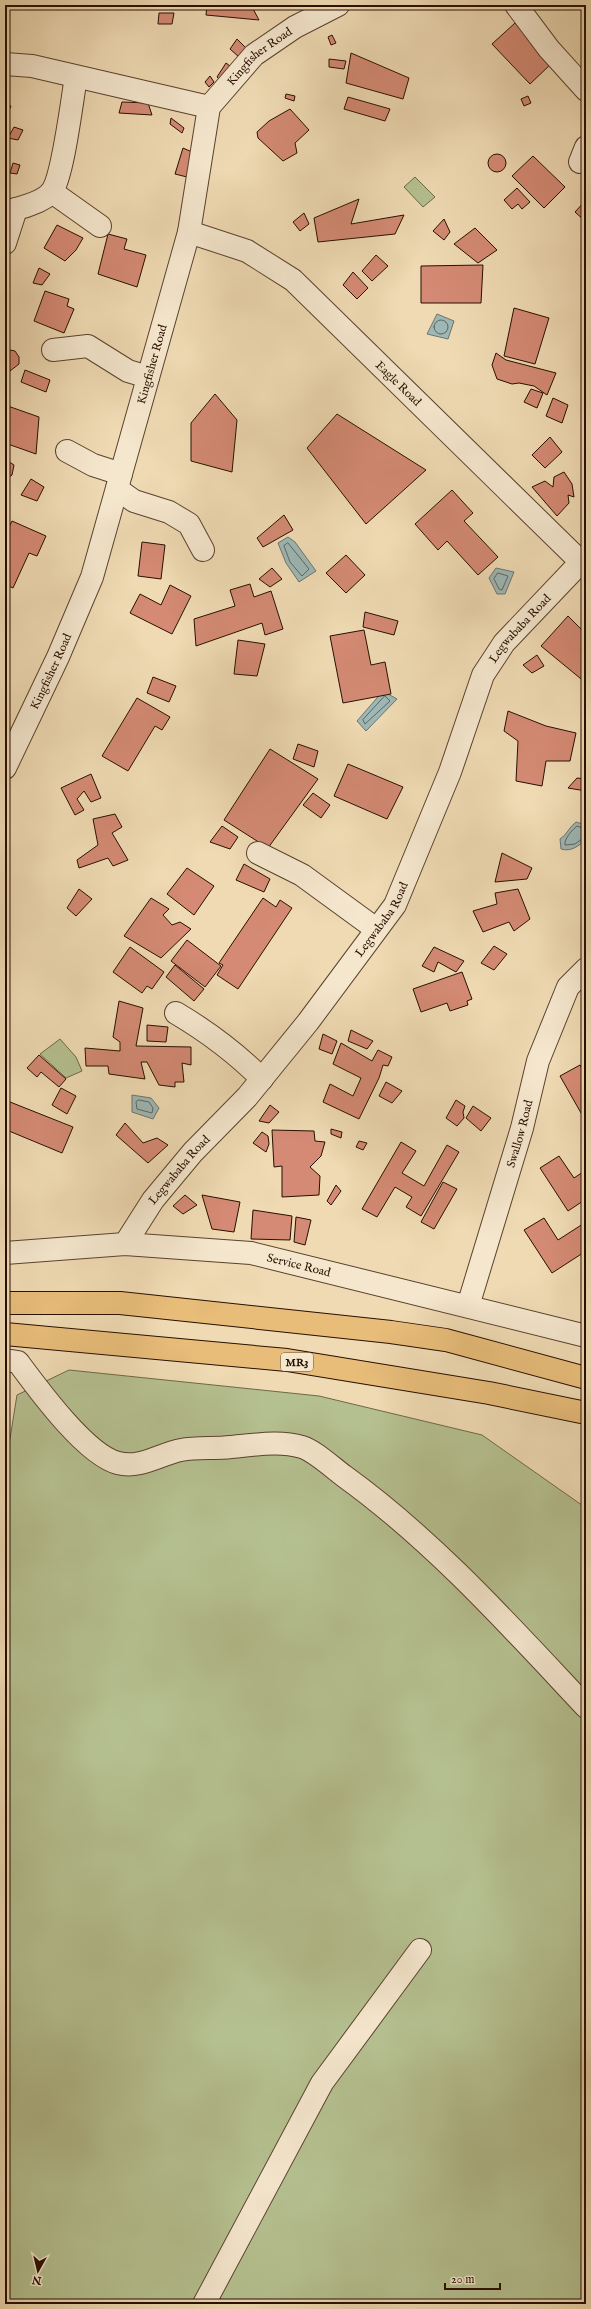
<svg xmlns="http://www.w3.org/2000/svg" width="591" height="2309" font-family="'IM FELL English',serif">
	<rect width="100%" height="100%" fill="#efdab3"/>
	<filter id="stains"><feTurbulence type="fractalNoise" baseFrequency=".005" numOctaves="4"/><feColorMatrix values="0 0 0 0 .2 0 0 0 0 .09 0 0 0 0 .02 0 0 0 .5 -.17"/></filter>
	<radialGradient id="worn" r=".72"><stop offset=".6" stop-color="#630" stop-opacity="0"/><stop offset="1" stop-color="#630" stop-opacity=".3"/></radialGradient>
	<path fill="#b5c090" stroke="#6e6848" d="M415 177 435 197 423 207 404 187Z
		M60 1039 76 1057 82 1071 66 1078 40 1054Z
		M69 1370 319 1396 482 1435 586 1508V2304H5V1470L17 1395Z"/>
	<path fill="#9db8b6" stroke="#6e746d" d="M437 314 454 321 448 339 427 334Z
		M288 537 295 542 316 571 299 582 286 563 278 543Z
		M496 568 514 572 505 594H497L489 578Z
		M383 691 397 699 366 731 357 721Z
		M576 822 586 825V839C579 846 571 852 561 849L560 839C567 835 569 827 576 822Z
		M132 1095 151 1098 159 1108 153 1119 132 1112Z"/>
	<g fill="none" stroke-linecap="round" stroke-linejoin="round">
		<path stroke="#62645b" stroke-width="1" d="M434 327a7 7 0 1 1 14 0a7 7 0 1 1-14 0Z
			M288 543 309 569 302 576 290 562 284 546Z
			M498 573 508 576 502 590 499 589 494 579Z
			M385 696 390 701 365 724 363 720Z
			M586 829 577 826C572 830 564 839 565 845L575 844 586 836
			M139 1100 149 1102 153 1108 152 1113 137 1109 136 1102Z"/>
	</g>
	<path fill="#d48a74" stroke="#280f00" d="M207 5H251L259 20 206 15Z
		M159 13H174L172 24H158Z
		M515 23 552 63 530 84 492 44Z
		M332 35 336 43 331 45 328 37Z
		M237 39 248 50 239 57 230 49Z
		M351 53 409 78 403 99 346 83Z
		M329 59 346 61 344 69 329 67Z
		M226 63 230 66 220 80 217 77Z
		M210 76 214 82 209 87 205 82Z
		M286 94 295 96 294 101 285 98Z
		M528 96 531 103 524 106 521 99Z
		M348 97 390 109 385 121 344 109Z
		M122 102 148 103 152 115 119 113Z
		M6 105 11 106 5 119V109Z
		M290 109 309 130 295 143 297 153 283 161 258 138 257 132 269 121Z
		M171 118 184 128 182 133 170 124Z
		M14 127 23 130 18 140 8 138Z
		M183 148 192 152 187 177 175 174Z
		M488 163a9 9 0 1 1 18 0a9 9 0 1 1-18 0Z
		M533 156 565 187 544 208 512 176Z
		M13 163 20 165 17 174 10 173Z
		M517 188 530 202 522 209 518 204 512 209 504 200Z
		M359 199 351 224 404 215 395 234 318 242 314 218Z
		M586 200V222L575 212Z
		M304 213 309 224 300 231 293 222Z
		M444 219 450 232 444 240 433 231Z
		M57 225 83 238 76 250 65 261 44 248Z
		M475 228 497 250 478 263 454 244Z
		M108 234 127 239 124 249 146 255 137 287 98 274Z
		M376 255 388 266 372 281 362 271Z
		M483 265 481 303H421V266Z
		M39 268 50 274 42 285 33 283Z
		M353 272 368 288 357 299 343 285Z
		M45 291 69 299 67 306 74 309 64 333 34 321Z
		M514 308 549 318 535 364 504 356Z
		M5 349 15 351 19 357V364L10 371 5 370Z
		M496 353 506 360 556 373 547 395 534 386 519 383 512 384 497 379 492 365Z
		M25 370 50 380 46 392 21 382Z
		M531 389 543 393 537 408 524 402Z
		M215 394 237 420 232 472 191 461V423Z
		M553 398 568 405 562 423 546 416Z
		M5 405 39 417 36 454 5 443Z
		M337 414 426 470 366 524 307 448Z
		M550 437 562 452 545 468 532 455Z
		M5 459 14 465 12 475 5 480Z
		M564 472 572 484 574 497 568 495 569 503 557 516 532 487 545 481 553 487 554 477Z
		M31 479 44 487 37 501 21 495Z
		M452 490 473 513 464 521 498 557 478 575 447 541 438 550 415 524Z
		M284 515 293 530 263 547 257 538Z
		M12 521 46 536 37 556 29 553 13 588 5 584V535Z
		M142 542 165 545 161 579 138 576Z
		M346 555 365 575 346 593 326 573Z
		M272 568 282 579 270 587 259 579Z
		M250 584 254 597 271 591 283 629 265 635 262 623 196 646 194 619 235 606 230 590Z
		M170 585 191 596 172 634 130 613 140 594 161 605Z
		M365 612 398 621 394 635 363 627Z
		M568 616 586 634V683L541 646Z
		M364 630 371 665 385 662 391 694 343 703 330 636Z
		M238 640 265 644 257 676 234 674Z
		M537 655 544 666 532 673 523 665Z
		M153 677 176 686 169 702 147 693Z
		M137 698 170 717 162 730 155 726 128 771 102 756Z
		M508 711 546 726 576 733 570 761H546L542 786 516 781 518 741 504 731Z
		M298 744 318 751 314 767 293 759Z
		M270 749 318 779 268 848 224 820Z
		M348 764 403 787 387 819 334 796Z
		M91 774 101 798 91 802 84 791 77 799 84 810 75 815 61 788Z
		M577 778 586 779V791L568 788Z
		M313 793 330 805 321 818 303 805Z
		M115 814 122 827 112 833 128 860 113 866 108 858 79 868 77 860 98 845 93 819Z
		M222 826 238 837 230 849 210 842Z
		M502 853 532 868 527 879 495 882Z
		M244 864 270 879 264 892 236 880Z
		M187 868 214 886 194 915 167 894Z
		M79 889 92 899 76 916 67 908Z
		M518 889 530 919 514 931 509 922 483 932 473 911 497 904 495 893Z
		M151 898 169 909 163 915 172 925 180 922 191 929 161 958 124 936Z
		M263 898 276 907 280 900 292 908 238 989 217 975 223 965 219 963Z
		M187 940 221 966 205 987 171 961Z
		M494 946 507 954 494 970 481 963Z
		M130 947 164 972 152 989 147 986 142 993 113 972Z
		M434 947 464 961 456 972 438 962 434 972 422 966Z
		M175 965 204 989 194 1001 166 977Z
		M462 972 472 999 467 1001 468 1005 450 1011 447 1003 421 1012 413 989Z
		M119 1001 143 1008 136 1046 191 1047V1065L182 1063 184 1082H175V1087L159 1085 147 1062H141L145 1079 109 1074 108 1066H86L85 1048 120 1051V1042L113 1037Z
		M147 1025 168 1027 166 1042 147 1041Z
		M351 1030 373 1041 367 1049 348 1041Z
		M323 1034 337 1041 332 1054 319 1049Z
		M341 1043 372 1061 378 1050 392 1057 388 1066 383 1065 379 1078 359 1119 323 1102 330 1084 353 1096 361 1078 333 1064Z
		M39 1055 66 1079 59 1087 41 1072 37 1077 27 1068Z
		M580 1065 586 1075 585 1120 560 1076Z
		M386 1082 402 1091 392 1103 379 1096Z
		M61 1088 76 1096 67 1114 52 1105Z
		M5 1100 73 1127 62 1153 9 1131 5 1142Z
		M456 1100 465 1106 463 1112 464 1118 457 1126 446 1118Z
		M270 1105 279 1112 269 1123 259 1121Z
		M473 1106 491 1118 481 1131 466 1118Z
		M125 1123 143 1143 157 1138 168 1145 148 1163 116 1135Z
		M331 1129 342 1132 341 1138 331 1134Z
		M272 1130 314 1131 315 1141 325 1142 321 1156 310 1167 320 1176 319 1195 282 1197V1166L274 1167Z
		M262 1132 268 1136 269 1144 266 1152 253 1143Z
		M359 1141 367 1143 363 1150 356 1147Z
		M401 1142 416 1151 402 1173 424 1186 447 1145 459 1152 421 1216 406 1207 412 1197 395 1187 377 1217 362 1209Z
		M559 1156 574 1178 586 1170V1199L568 1211 540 1168Z
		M443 1182 457 1189 434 1229 421 1222Z
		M336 1185 341 1191 331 1205 327 1201Z
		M185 1195 197 1205 183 1214 173 1206Z
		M202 1195 240 1202 234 1232 212 1229Z
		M253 1210 292 1216 290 1240 251 1239Z
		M296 1217 311 1220 305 1245 294 1242Z
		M544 1218 558 1240 586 1222V1251L552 1273 524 1230Z"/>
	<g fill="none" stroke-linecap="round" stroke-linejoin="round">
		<defs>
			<g id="minor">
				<path d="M516 5 549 49 586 90"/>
				<path d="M5 64 32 66 209 107"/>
				<path d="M580 162 586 147"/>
				<path d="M52 192 100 226"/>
				<path d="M5 212C17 209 45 202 52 191 63 176 72 100 76 77"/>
				<path id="s1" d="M189 232 247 251 293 280 586 567"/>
				<path d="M5 243 16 209"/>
				<path d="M53 350 88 346 128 371 148 377"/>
				<path d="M67 451 93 465 121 474"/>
				<path d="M117 489 134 501 169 512 189 524 203 550"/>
				<path id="s2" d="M5 768 58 657 92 577 189 232 209 107 254 55 295 27 338 5"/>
				<path d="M258 853 302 875 376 929"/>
				<path d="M176 1013C208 1032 236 1053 262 1079"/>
				<path id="s3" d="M125 1244 153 1200 193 1152 247 1097 308 1022 395 905 450 772 483 675 504 643 581 562"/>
				<path id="s4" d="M5 1253 125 1244 251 1253 586 1336"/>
				<path id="s5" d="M468 1306 522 1128 538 1061 568 987 586 969"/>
				<path d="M5 1360 18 1362C38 1389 86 1455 118 1463 140 1469 160 1454 181 1450 197 1447 215 1449 231 1447 255 1445 279 1440 302 1447 315 1451 333 1468 344 1476 434 1541 510 1626 586 1707"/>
				<path d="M204 2304 322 2083 420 1950"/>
			</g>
			<path id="highway" d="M5 1303H120L391 1332 446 1340 586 1378
				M5 1334 287 1360 489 1393 586 1413"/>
		</defs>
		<use href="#minor" stroke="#5a422d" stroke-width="24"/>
		<use href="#highway" stroke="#280f00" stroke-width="24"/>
		<use href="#minor" stroke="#f5e7ce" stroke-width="22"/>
		<use href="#highway" stroke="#e8bd7a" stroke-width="22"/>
	</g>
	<g text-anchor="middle" stroke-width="3" stroke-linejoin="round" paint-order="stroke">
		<rect fill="#f5e7ce" stroke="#66503e" stroke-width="1" x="281" y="1353" width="32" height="18" rx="3"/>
		<g font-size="11" font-weight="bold" fill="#280f00">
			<text x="297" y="1366">MR3</text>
		</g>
		<g font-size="12" fill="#280f00" stroke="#f5e7ce">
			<text dy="4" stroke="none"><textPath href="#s2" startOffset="767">Kingfisher Road</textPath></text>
			<text dy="4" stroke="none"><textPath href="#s2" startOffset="431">Kingfisher Road</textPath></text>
			<text dy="4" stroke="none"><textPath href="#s1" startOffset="263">Eagle Road</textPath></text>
			<text dy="4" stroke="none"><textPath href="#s3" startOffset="740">Legwababa Road</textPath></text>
			<text dy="4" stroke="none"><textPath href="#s2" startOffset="107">Kingfisher Road</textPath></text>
			<text dy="4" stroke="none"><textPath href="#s3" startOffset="415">Legwababa Road</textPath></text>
			<text dy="4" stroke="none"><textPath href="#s5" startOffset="180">Swallow Road</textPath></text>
			<text dy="4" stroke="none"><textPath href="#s3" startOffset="92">Legwababa Road</textPath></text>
			<text dy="4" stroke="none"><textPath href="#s4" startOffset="296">Service Road</textPath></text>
		</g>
	</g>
	<rect width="591" height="2309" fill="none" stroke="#efdab3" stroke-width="20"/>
	<rect x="6" y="6" width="579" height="2297" fill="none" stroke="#280f00" stroke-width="2"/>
	<rect x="10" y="10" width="571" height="2289" fill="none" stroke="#280f00"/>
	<g transform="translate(38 2271) rotate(188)" stroke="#f5e7ce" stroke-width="3" paint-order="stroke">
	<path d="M0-3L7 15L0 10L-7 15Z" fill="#280f00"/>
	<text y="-6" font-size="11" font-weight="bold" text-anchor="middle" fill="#280f00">N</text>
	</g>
	<path d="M445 2283v6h55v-6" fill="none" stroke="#280f00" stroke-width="2"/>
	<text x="451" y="2283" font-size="12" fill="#280f00" stroke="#f5e7ce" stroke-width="3" paint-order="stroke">20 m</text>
	<rect width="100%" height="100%" filter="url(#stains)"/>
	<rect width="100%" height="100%" fill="url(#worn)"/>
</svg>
